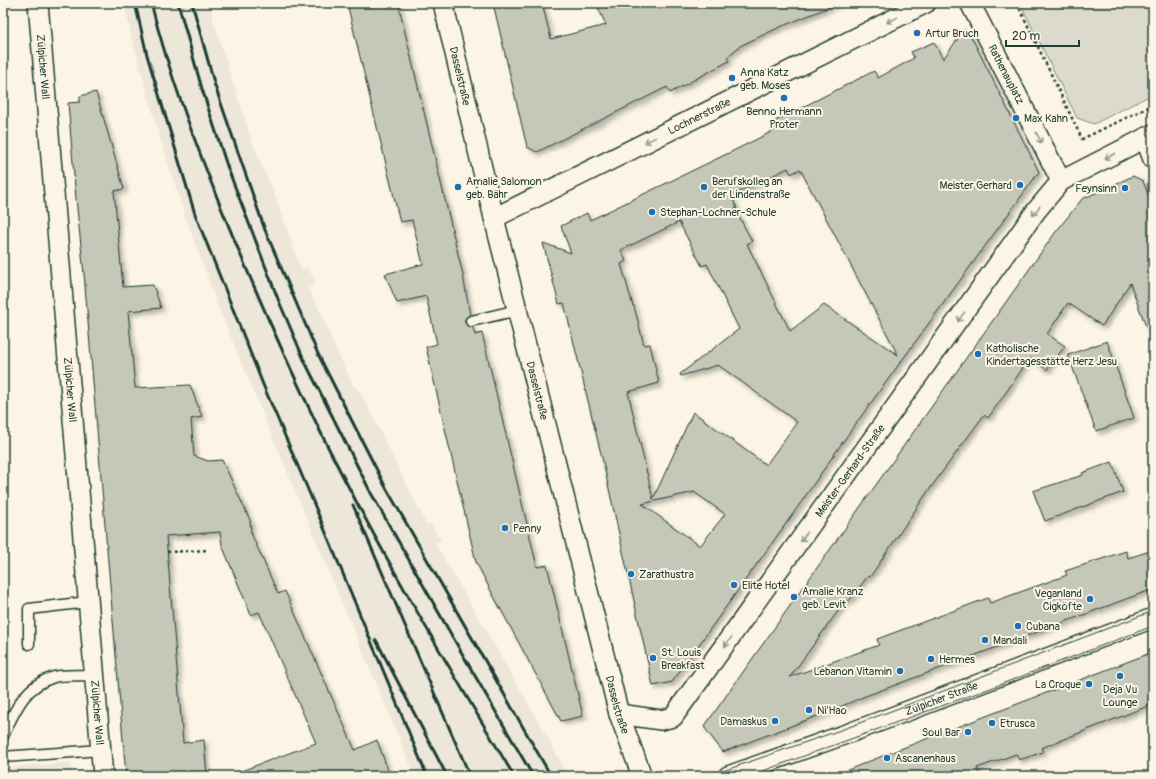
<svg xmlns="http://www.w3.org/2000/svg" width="1156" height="779" font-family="Pangolin,sans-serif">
	<defs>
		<filter id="shadow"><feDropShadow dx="3.5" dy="3.5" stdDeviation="2" flood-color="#0004"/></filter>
	</defs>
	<rect width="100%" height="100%" fill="#fcf5e5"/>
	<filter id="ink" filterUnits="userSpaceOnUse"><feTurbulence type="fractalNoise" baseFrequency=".025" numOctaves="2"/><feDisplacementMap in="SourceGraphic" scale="8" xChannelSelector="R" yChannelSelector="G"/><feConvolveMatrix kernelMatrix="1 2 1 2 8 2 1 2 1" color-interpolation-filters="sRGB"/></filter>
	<g filter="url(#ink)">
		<path fill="#ece7d8" d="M124 3H209L218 36 252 141 263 169 272 187 301 269 308 267 316 284 308 288 324 319 332 341 353 385 361 393 427 525 431 523 441 540 435 543 535 715 568 776H415L221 314 186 219 160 138 133 43Z
			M71 762 72 776H3V768Z"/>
		<path fill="#dcdacc" stroke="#7e8c80" d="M1020 3H1153V94L1094 124 1077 118Z"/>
		<path fill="#c5c7b9" stroke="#1f3d34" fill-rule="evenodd" filter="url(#shadow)" d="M347 3H398L463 275 470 315 465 319V323L469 327H473L475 335 482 333 537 567 547 565 583 716 561 721 492 593 476 562 426 347 437 344 426 296 397 303 385 274 423 264 412 220 400 222Z
			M493 3H542L551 39 606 25 596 3 837 4 780 27 740 46 727 57 729 61 679 88 670 93 667 87 537 152 527 147Z
			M965 29 973 40 1039 172 849 433 795 511 672 682 653 686 603 462 564 303 559 304 543 243 571 253 561 226 587 213 590 220 735 150 779 128 775 121 874 71 878 78 914 58 911 52 934 42 943 59ZM788 168 791 174 800 169 898 355 824 305 790 331 747 244 752 241 735 209 737 208 731 196ZM679 222 702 266 707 264 739 329 680 374 681 376 718 365 797 422 766 465 693 412 653 499 628 392 659 383 650 344 644 345 634 306H633L621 264 626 261 621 250ZM694 492 725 514 700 546 642 504Z
			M96 92 124 189 114 191 123 287 153 285 161 308 128 311 135 388 190 385 202 417 191 419 194 456 208 461 222 460 250 520 251 533 278 594 285 591 355 750 377 740 390 776H234L233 774 316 743 259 612 251 615 222 545 220 532 166 536 183 743 204 740 207 776H126L84 274 76 199 68 103 80 102V96Z
			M1133 176 1143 181 1153 207V339L1151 340 1130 283 1102 326 1068 303 1047 334 1065 346 1047 370 1030 358 988 418 984 415 926 494 870 577 868 576 848 602 846 600 790 677 879 645 877 639 988 598 990 603 1067 575 1065 571 1126 551 1128 558 1153 550V589L863 697 833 710 723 752 704 727 792 603 1055 233 1082 199Z
			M1107 341 1134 418 1096 431 1068 355Z
			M1112 462 1123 492 1045 521 1033 491 1083 475 1082 473Z
			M1153 652V704L1041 748 1043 752 1019 760 1016 754 977 768 980 776H835V775L895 751Z"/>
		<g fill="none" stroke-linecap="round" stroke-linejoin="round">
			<defs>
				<path id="service" d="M471 321 518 310
					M29 644V609L88 602
					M3 736C15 710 24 686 54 677 64 674 83 676 94 675
					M3 757 101 750"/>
				<g id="minor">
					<path id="s1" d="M38 3 103 776"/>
					<path id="s2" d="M443 3 494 218 619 714 642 776"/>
					<path id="s3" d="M970 3 1061 181"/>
					<path d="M1145 138 1153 159"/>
					<path id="s4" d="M494 218 926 3"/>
					<path id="s5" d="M619 714 661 720 673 717 1036 211 1061 181 1153 134"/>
					<path id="s6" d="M728 776 852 732 1153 618"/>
				</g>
			</defs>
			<use href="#service" stroke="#1f3d34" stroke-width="13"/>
			<use href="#minor" stroke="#1f3d34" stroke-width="22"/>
			<path stroke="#1f3d34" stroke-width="2.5" stroke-dasharray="3 3" stroke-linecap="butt" d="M1017 3 1082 139 1153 105
				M167 552 209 550"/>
			<use href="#service" stroke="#fcf5e5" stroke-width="10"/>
			<use href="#minor" stroke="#fcf5e5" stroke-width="19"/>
			<path stroke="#1f3d34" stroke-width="1" d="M709 776 849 727 1153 611
				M749 776 991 688 1153 626"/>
			<path stroke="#1f3d34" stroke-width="3" d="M135 3 147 55 195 214 264 387 309 492 427 776
				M151 3C169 74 195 142 222 210 253 286 286 361 322 435 380 552 447 664 514 776
				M178 3 202 89 227 166 278 299 305 362 371 493 452 636 533 776
				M192 3 215 86 265 230 318 354 385 486 551 776
				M353 505 470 776
				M376 640 447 776"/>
		</g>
		<defs><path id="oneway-shaft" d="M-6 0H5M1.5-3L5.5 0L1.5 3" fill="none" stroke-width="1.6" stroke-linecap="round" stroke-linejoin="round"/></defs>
		<g stroke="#8e998c">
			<use href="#oneway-shaft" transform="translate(892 20) rotate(154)"/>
			<use href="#oneway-shaft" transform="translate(1039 138) rotate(63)"/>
			<use href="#oneway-shaft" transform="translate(650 140) rotate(154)"/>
			<use href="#oneway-shaft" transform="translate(1110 156) rotate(153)"/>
			<use href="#oneway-shaft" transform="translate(1036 211) rotate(127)"/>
			<use href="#oneway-shaft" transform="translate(961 317) rotate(126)"/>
			<use href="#oneway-shaft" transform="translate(804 537) rotate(126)"/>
			<use href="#oneway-shaft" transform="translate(728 642) rotate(126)"/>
		</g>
	</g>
	<g fill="#1f6fb2" stroke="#fcf5e5" stroke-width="1.5">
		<circle cx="917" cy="33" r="4"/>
		<circle cx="732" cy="78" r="4"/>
		<circle cx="784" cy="98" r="4"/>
		<circle cx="1016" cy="118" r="4"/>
		<circle cx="1020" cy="185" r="4"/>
		<circle cx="458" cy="187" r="4"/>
		<circle cx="704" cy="187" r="4"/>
		<circle cx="1125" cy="188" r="4"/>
		<circle cx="652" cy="212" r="4"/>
		<circle cx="978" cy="354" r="4"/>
		<circle cx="505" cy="528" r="4"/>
		<circle cx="631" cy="574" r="4"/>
		<circle cx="734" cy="585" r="4"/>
		<circle cx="794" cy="597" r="4"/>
		<circle cx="1090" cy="599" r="4"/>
		<circle cx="1018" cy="626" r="4"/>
		<circle cx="985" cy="640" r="4"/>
		<circle cx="653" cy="658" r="4"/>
		<circle cx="931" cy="659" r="4"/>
		<circle cx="900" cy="671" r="4"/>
		<circle cx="1120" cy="676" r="4"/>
		<circle cx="1089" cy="684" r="4"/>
		<circle cx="809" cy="710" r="4"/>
		<circle cx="775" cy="721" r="4"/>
		<circle cx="992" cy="723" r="4"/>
		<circle cx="968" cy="732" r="4"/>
		<circle cx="887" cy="758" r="4"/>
	</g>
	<g text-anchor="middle" stroke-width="4" stroke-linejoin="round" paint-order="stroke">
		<g font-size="11" fill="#1f3d34" stroke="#fcf5e5" text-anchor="start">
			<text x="925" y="37">Artur Bruch</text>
			<text x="740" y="76">Anna Katz<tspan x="740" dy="13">geb. Moses</tspan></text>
			<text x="784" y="115" text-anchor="middle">Benno Hermann<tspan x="784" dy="13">Proter</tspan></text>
			<text x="1024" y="122">Max Kahn</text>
			<text x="466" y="185">Amalie Salomon<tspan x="466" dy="13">geb. Bähr</tspan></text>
			<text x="712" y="185">Berufskolleg an<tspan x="712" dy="13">der Lindenstraße</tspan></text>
			<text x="1012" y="189" text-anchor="end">Meister Gerhard</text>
			<text x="1117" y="192" text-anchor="end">Feynsinn</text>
			<text x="660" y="216">Stephan-Lochner-Schule</text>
			<text x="986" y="352">Katholische<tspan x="986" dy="13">Kindertagesstätte Herz Jesu</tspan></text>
			<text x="513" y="532">Penny</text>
			<text x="639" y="578">Zarathustra</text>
			<text x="742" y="589">Elite Hotel</text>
			<text x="802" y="595">Amalie Kranz<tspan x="802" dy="13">geb. Levit</tspan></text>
			<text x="1082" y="597" text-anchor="end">Veganland<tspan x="1082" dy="13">Cigköfte</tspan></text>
			<text x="1026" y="630">Cubana</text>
			<text x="993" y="644">Mandali</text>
			<text x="661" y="656">St. Louis<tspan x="661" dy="13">Breakfast</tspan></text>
			<text x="939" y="663">Hermes</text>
			<text x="892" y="675" text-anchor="end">Lebanon Vitamin</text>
			<text x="1081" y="688" text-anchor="end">La Croque</text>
			<text x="1120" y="693" text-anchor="middle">Deja Vu<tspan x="1120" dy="13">Lounge</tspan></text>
			<text x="817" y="714">Ni'Hao</text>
			<text x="767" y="725" text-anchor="end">Damaskus</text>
			<text x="1000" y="727">Etrusca</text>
			<text x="960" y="736" text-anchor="end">Soul Bar</text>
			<text x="895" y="762">Ascanenhaus</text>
		</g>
		<g font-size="11" fill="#1f3d34" stroke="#fcf5e5">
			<text dy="4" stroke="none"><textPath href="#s1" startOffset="64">Zülpicher Wall</textPath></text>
			<text dy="4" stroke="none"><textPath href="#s3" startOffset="80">Rathenauplatz</textPath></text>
			<text dy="4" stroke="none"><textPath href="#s2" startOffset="75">Dasselstraße</textPath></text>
			<text dy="4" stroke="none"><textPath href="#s4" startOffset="229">Lochnerstraße</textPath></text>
			<text dy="4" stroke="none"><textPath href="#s1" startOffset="388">Zülpicher Wall</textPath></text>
			<text dy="4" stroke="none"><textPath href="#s2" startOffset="399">Dasselstraße</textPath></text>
			<text dy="4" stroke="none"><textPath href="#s5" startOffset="358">Meister-Gerhard-Straße</textPath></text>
			<text dy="4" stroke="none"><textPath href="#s6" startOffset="227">Zülpicher Straße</textPath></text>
			<text dy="4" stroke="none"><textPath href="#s2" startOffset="723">Dasselstraße</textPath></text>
			<text dy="4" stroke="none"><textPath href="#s1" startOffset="712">Zülpicher Wall</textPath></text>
		</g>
	</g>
	<rect width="1156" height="779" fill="none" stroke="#fcf5e5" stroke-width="16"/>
	<rect x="8" y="8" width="1140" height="763" fill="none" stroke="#1f3d34" stroke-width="1.5" filter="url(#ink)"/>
	<path d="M1006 40v6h73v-6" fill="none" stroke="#1f3d34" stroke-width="2"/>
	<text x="1012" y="40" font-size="12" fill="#1f3d34" stroke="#fcf5e5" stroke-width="3" paint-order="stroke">20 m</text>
</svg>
